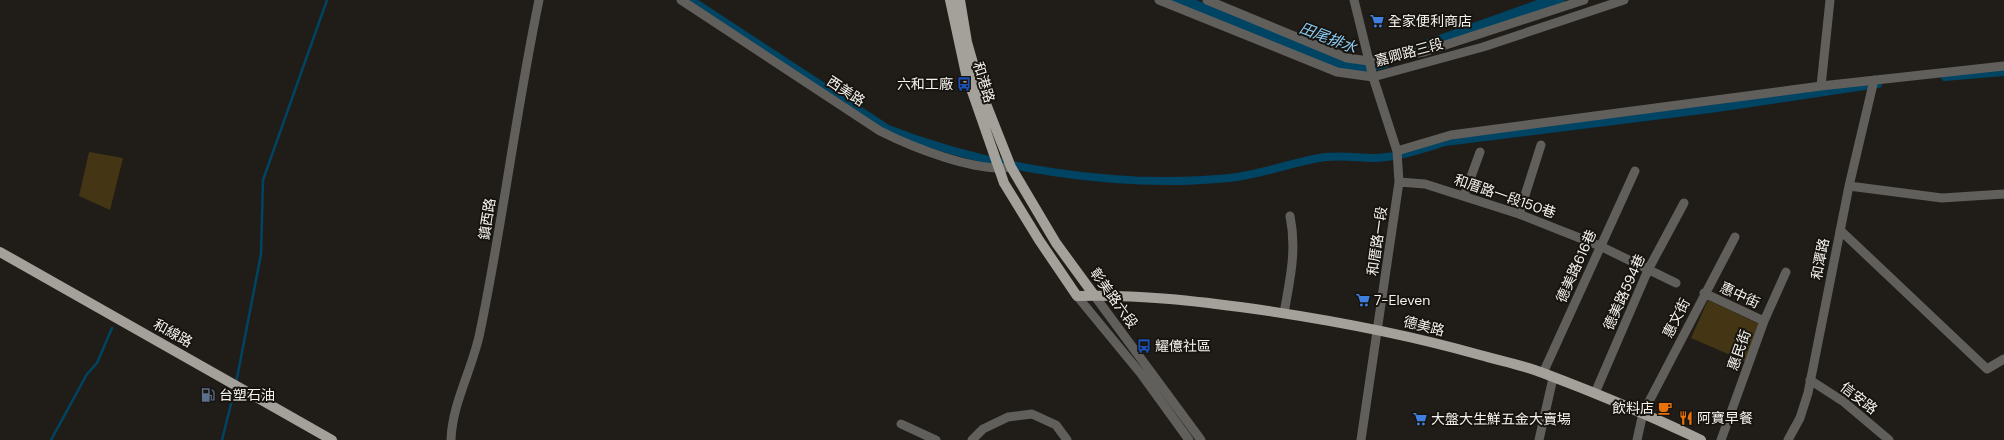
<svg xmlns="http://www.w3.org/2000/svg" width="2004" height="440" font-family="'DM Sans','Noto Sans TC',sans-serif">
	<rect width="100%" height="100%" fill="#201d18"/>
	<path fill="#443614" d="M89 152 123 158 110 210 79 196Z
		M1708 300 1761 325 1749 363 1691 338Z"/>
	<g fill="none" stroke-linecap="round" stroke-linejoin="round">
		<path stroke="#004464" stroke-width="2.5" d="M236 383 261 254 263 180 327 0
			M51 440 87 374 97 363 112 328
			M222 440 235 388"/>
		<path stroke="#004464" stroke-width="8" d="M691 0 888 129C990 169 1121 189 1229 178 1262 175 1294 161 1326 157 1342 155 1359 158 1375 158 1399 157 1422 149 1445 142L1710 109 1878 84
			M1945 77 2004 72"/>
		<path stroke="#004464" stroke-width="14" d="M1177 0 1319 55 1359 68 1384 61
			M1415 51 1558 0"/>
		<path stroke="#605f5c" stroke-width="9" d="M681 0 880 131C912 147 976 173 1011 167
			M1159 0 1337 72 1373 77 1483 47 1624 0
			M1207 0 1347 58 1369 61 1424 52 1584 0
			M1354 0 1373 77 1397 151 1399 182 1361 440
			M1821 86 1830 0
			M1397 151 1451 135 1821 86 2004 66
			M1399 182 1425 184 1519 214 1600 246 1676 283
			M1849 186 1942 198 2004 194
			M1464 196 1480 152
			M1519 214 1541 145
			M1840 230 1987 369 2004 359
			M1704 293 1764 321
			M1094 295 1201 440
			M1077 296 1142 375 1189 440
			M1284 313C1290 279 1297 250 1290 216
			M1543 373 1635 171
			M1810 380 1844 402 1889 440
			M1595 393 1648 270 1684 203
			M901 424 936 440
			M451 440C452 403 473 368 480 332 503 222 516 110 539 0
			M972 440 983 429 1008 417 1032 414 1056 425 1067 440
			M1539 440 1553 378
			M1637 440 1643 413 1735 237
			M1721 440 1764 321 1786 272
			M1788 440 1800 418 1808 393 1849 186 1874 80"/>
		<path stroke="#a3a19a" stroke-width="10" d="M950 0 966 74 1004 183 1039 240 1077 296C1136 294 1197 301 1255 309 1331 320 1406 334 1480 355 1501 361 1523 365 1543 373 1596 393 1649 415 1701 440
			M960 0 967 42 981 91 1011 167 1056 243 1094 295
			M0 252 332 440"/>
	</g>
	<defs>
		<symbol id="supermarket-bare" viewBox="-9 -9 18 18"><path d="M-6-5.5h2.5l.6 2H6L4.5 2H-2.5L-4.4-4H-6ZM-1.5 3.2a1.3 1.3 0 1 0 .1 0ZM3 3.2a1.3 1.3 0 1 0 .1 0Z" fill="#3f7fe0" stroke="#17140f" stroke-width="2.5" paint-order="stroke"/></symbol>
		<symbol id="bus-bare" viewBox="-9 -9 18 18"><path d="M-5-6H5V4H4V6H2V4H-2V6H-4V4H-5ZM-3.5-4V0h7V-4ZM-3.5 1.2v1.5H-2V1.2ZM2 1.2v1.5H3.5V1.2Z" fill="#1a4fb4" stroke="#17140f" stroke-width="2.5" paint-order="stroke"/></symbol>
		<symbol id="fuel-bare" viewBox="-9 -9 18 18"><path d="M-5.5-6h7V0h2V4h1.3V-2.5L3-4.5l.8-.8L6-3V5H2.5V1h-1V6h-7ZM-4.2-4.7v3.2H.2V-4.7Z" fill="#5c6f8a" stroke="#17140f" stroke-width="2.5" paint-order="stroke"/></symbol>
		<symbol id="cafe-bare" viewBox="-9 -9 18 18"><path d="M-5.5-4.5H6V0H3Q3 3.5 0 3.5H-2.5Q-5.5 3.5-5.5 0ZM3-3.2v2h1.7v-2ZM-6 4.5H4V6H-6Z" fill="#e8710a" stroke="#17140f" stroke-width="2.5" paint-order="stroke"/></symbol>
		<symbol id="restaurant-bare" viewBox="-9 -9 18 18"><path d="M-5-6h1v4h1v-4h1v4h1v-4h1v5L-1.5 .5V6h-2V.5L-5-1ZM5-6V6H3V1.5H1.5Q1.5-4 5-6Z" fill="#e8710a" stroke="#17140f" stroke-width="2.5" paint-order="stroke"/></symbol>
	</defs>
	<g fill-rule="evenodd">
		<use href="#supermarket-bare" x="1367" y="11" width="20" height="20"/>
		<use href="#bus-bare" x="954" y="74" width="20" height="20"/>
		<use href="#supermarket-bare" x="1353" y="290" width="20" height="20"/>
		<use href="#bus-bare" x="1134" y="336" width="20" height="20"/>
		<use href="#fuel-bare" x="198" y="385" width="20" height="20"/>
		<use href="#cafe-bare" x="1655" y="398" width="20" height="20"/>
		<use href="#restaurant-bare" x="1676" y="408" width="20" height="20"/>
		<use href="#supermarket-bare" x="1410" y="409" width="20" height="20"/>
	</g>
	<g text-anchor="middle" stroke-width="4" stroke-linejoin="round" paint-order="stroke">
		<g font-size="14" fill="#f5f3ef" stroke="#17140f" text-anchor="start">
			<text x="1388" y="26">全家便利商店</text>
			<text x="953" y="89" text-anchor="end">六和工廠</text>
			<text x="1374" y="305">7-Eleven</text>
			<text x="1155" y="351">耀億社區</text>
			<text x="219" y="400">台塑石油</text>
			<text x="1654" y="413" text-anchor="end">飲料店</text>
			<text x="1697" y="423">阿寶早餐</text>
			<text x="1431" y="424">大盤大生鮮五金大賣場</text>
		</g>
		<g font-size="14" fill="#f5f3ef" stroke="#17140f">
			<text transform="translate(1409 52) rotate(-15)" y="5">嘉卿路三段</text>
			<text transform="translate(984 82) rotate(73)" y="5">和港路</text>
			<text transform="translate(846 91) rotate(33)" y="5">西美路</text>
			<text transform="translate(1505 196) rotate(19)" y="5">和厝路一段150巷</text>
			<text transform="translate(487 219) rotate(-81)" y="5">鎮西路</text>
			<text transform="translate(1377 241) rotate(-82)" y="5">和厝路一段</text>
			<text transform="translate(1820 259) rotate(-79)" y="5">和潭路</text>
			<text transform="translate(1576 266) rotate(-66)" y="5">德美路616巷</text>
			<text transform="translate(1624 292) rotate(-66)" y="5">德美路594巷</text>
			<text transform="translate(1740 295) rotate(25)" y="5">惠中街</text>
			<text transform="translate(1114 298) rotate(54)" y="5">彰美路六段</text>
			<text transform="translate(1676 318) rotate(-63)" y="5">惠文街</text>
			<text transform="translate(1424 326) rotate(14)" y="5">德美路</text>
			<text transform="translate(173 333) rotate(29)" y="5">和線路</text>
			<text transform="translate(1739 350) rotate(-70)" y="5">惠民街</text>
			<text transform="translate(1859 398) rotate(38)" y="5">信安路</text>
		</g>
		<g font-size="15" font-style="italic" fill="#8dcff9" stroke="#17140f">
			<text transform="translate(1328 38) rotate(21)" y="5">田尾排水</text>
		</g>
	</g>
</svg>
